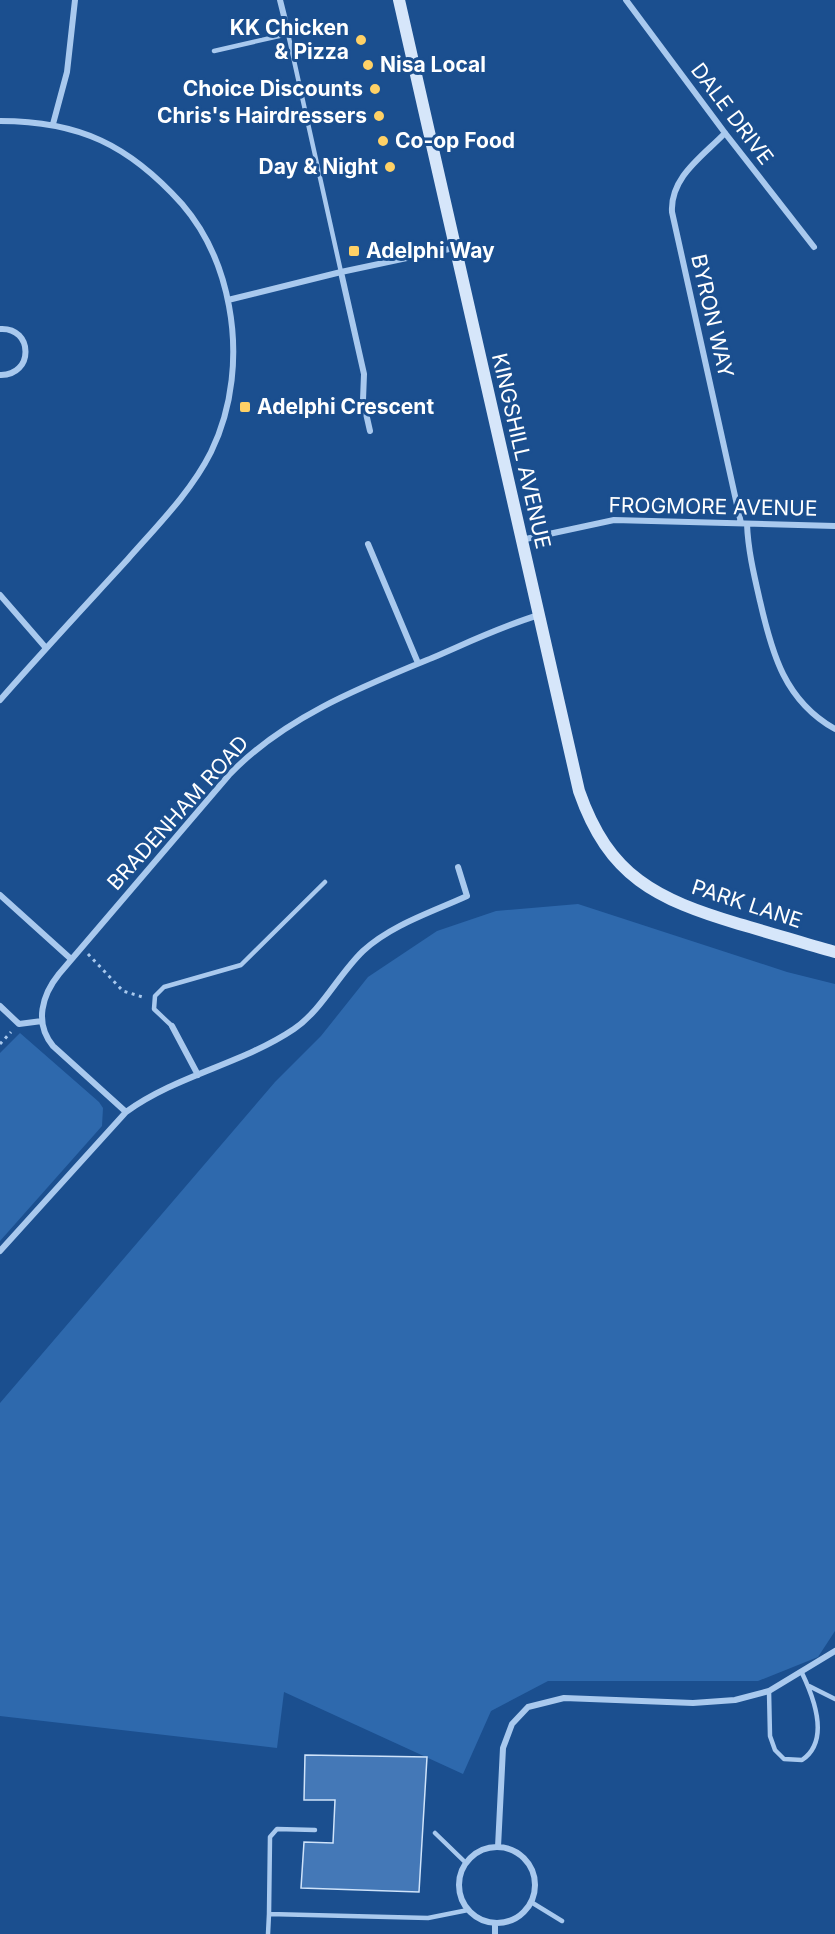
<svg xmlns="http://www.w3.org/2000/svg" width="835" height="1934" font-family="Inter,sans-serif">
	<rect width="100%" height="100%" fill="#1b4f8f"/>
	<path fill="#2e69ad" d="M578 904 787 972 835 984V1631L818 1657 758 1681H548L491 1711 463 1774 284 1692 277 1748 0 1716V1403L275 1082 321 1036 368 977 437 931 496 911Z
		M20 1033 99 1102 103 1108 102 1126 0 1241V1053Z"/>
	<path fill="#4478b7" stroke="#cfe3fa" stroke-width="1.5" d="M305 1755 427 1757 419 1892 301 1888 304 1842 333 1843 335 1800H304Z"/>
	<g fill="none" stroke-linecap="round" stroke-linejoin="round">
		<path stroke="#a9c9ee" stroke-width="3" stroke-dasharray="3 4.5" stroke-linecap="butt" d="M88 954 123 991 146 998
			M0 1044 11 1032"/>
		<path stroke="#a9c9ee" stroke-width="4.5" d="M285 20 341 272
			M214 51 288 34
			M172 1026 154 1009 155 996 164 987 241 965 325 882
			M809 1686 835 1699
			M769 1691 770 1736 775 1750 784 1759 802 1760C830 1741 814 1698 802 1673
			M435 1833 466 1863
			M531 1902 562 1921
			M269 1914 270 1837 277 1829 315 1830
			M268 1934 269 1914 428 1918 468 1910"/>
		<path stroke="#a9c9ee" stroke-width="6" d="M280 0 285 20
			M626 0 725 133 814 247
			M0 121C79 121 129 145 182 204 207 233 222 268 229 306 238 354 233 407 211 452 191 492 157 526 128 559 85 606 42 652 0 700
			M53 124 67 72 75 0
			M725 133C703 156 670 177 672 212L741 523
			M341 272 364 374 363 400 370 431
			M228 300 341 272 454 248
			M0 329C34 327 34 376 0 375
			M747 524C748 550 754 575 760 601 772 654 785 701 835 729
			M521 540 614 520 835 526
			M368 544 418 663
			M0 595 46 648
			M0 895 71 959
			M0 1006 19 1024 42 1021
			M172 1026 198 1075
			M126 1112 53 1046C34 1023 42 995 59 974L229 775C283 718 361 687 432 658 467 643 502 626 539 615
			M0 1251 126 1112C177 1075 242 1064 294 1029 322 1010 338 975 363 951 391 925 432 912 467 896L458 867
			M498 1847 503 1748 512 1724 528 1707 564 1698 693 1703 735 1700 769 1691 835 1651
			M459 1885a38 38 0 1 1 76 0a38 38 0 1 1-76 0Z
			M495 1934V1923"/>
		<path stroke="#d6e6fa" stroke-width="12" d="M399 0 579 791C609 877 656 899 739 924 771 933 803 943 835 952"/>
	</g>
	<g fill="#ffd166" stroke="#1b4f8f" stroke-width="2">
		<circle cx="361" cy="40" r="6"/>
		<circle cx="368" cy="65" r="6"/>
		<circle cx="375" cy="89" r="6"/>
		<circle cx="379" cy="116" r="6"/>
		<circle cx="383" cy="141" r="6"/>
		<circle cx="390" cy="167" r="6"/>
		<rect x="348" y="245" width="12" height="12" rx="3"/>
		<rect x="239" y="401" width="12" height="12" rx="3"/>
	</g>
	<g text-anchor="middle" stroke-width="6" stroke-linejoin="round" paint-order="stroke">
		<g font-size="21" font-weight="bold" fill="#fff" stroke="#1b4f8f" text-anchor="end">
			<text x="349" y="35">KK Chicken<tspan x="349" dy="24">&amp; Pizza</tspan></text>
			<text x="380" y="72" text-anchor="start">Nisa Local</text>
			<text x="363" y="96">Choice Discounts</text>
			<text x="367" y="123">Chris's Hairdressers</text>
			<text x="395" y="148" text-anchor="start">Co-op Food</text>
			<text x="378" y="174">Day &amp; Night</text>
			<text x="366" y="258" text-anchor="start">Adelphi Way</text>
			<text x="257" y="414" text-anchor="start">Adelphi Crescent</text>
		</g>
		<g font-size="21" fill="#fff" stroke="#1b4f8f">
			<text transform="translate(732 114) rotate(53)" y="7">DALE DRIVE</text>
			<text transform="translate(712 316) rotate(77)" y="7">BYRON WAY</text>
			<text transform="translate(521 451) rotate(77)" y="7">KINGSHILL AVENUE</text>
			<text transform="translate(713 507) rotate(1)" y="7">FROGMORE AVENUE</text>
			<text transform="translate(178 813) rotate(-48)" y="7">BRADENHAM ROAD</text>
			<text transform="translate(747 904) rotate(18)" y="7">PARK LANE</text>
		</g>
	</g>
</svg>
